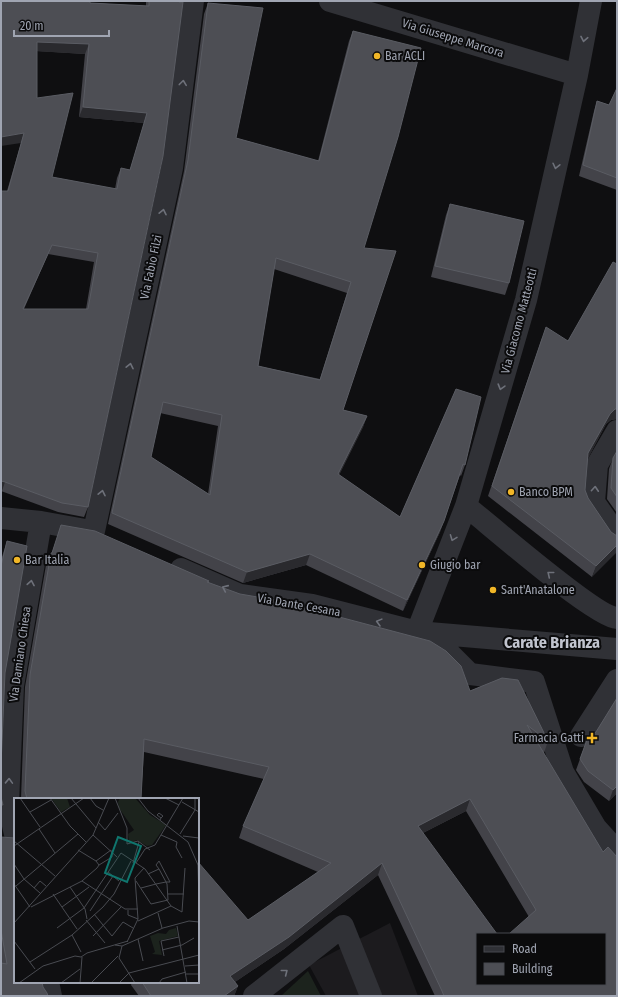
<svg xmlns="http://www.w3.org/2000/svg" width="618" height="997" font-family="'Fira Sans Condensed',sans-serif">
	<rect width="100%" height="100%" fill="#0f0f11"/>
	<path fill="#1c1b1e" d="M390 923 418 996H326L309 965Z"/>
	<path fill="#1c231d" d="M308 971 321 996H281Z"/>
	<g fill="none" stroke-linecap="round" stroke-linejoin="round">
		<path stroke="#303136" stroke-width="22" d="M330 1 577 75
			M617 431 597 465 594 502 617 535
			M466 506C490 525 595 617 617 618
			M1 518 41 522 91 531
			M94 531 172 168 193 1
			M181 569 240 595 312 605 417 632 617 649
			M417 632 466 506 526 300 577 75 591 1
			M419 634 449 653 470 674 534 682 563 772 596 828 617 851
			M581 736 617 680
			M15 834 8 804 13 686 41 522
			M48 982 51 996
			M254 996 343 926 371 996"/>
	</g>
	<path fill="#434349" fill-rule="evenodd" d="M1 1 90 3 146 6V1H179L88 507 84 517 58 512 1 491 7 191 21 143ZM37 51 85 54 79 117 144 123 130 170 121 168 117 178 115 189 52 177 37 98ZM48 254 94 262 86 309H24Z
		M208 3 236 138 318 161 349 41 353 31 364 248 343 410 367 416 363 427 339 475 400 517 456 389 465 465 461 476 460 475 440 532 403 611 306 565 243 583 108 524 184 171 204 14ZM274 269 347 293 320 379 258 366ZM160 413 218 426 208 494 151 457Z
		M617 88V190L579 176 594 111 597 101 609 105Z
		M450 204 509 283 505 295 431 277 446 215Z
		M617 264V419L611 420 606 424 588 458 585 490 588 498 611 532 592 577 488 496 542 338 568 341Z
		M617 451V513L607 499 609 469 613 458Z
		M61 525 209 581V583L470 691 502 678 548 741 544 753 543 752 617 996H435L378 875 284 949 235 982 238 986 234 996H139L131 985 132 982H198L248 920 318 872 239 838 243 826 264 779 144 752 141 799H21L25 687 46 565 51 553H52ZM466 811 529 917 477 984 423 833Z
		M7 541 5 673 1 765V560Z
		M617 698V793L609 801 584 782 576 770 588 737 596 732Z
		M1 837 15 982 43 987 1 996Z"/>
	<path fill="#2a2a2e" d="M37 42 89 44 85 54 34 51Z
		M83 107 147 113 144 123 79 117Z
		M24 133 21 143 1 146V137Z
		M615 409H617V419L611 420 606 424 585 464 588 453 610 414Z
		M367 416 363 427 334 485 338 474Z
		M1 481 5 482 2 491H1Z
		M444 521 440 532 403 611 407 600Z
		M617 545V552L592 577 596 566Z
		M310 554 306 565 243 583 247 572Z
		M617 786V793L609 801 613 790Z
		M470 799 466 811 413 838 418 826Z
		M382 863 378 875 284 949 226 988 230 976Z
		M238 986 234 996H224Z"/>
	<path fill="#4d4e54" stroke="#5a5c63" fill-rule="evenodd" d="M1 1H90V3L149 6V1H179V2H183L163 156 88 507 62 503 5 482 1 481V191H8L24 133 1 137ZM37 42 89 44 83 107 147 113 130 170 121 168 117 189 52 177 73 93 37 98ZM52 245 98 253 88 309H23Z
		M208 3 263 8 236 138 319 161 353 31 421 48 398 137 364 248 396 251 343 410 367 416 338 474 400 517 456 389 481 397 465 465 463 464 444 521 407 600 310 554 247 572 112 513 188 160ZM276 258 351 282 320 380 258 366ZM163 402 222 415 210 495 151 457Z
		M617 88V178L583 165 597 101 609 105Z
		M450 204 524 221 509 283 435 266Z
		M613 262 617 264V409H615L610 414 588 453 585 490 588 498 611 532 617 536V545L596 566 492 486 546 327 568 341Z
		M617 451V497L611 488 613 458Z
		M61 525 95 531 209 581 207 582 240 594 275 600 430 641 446 651 461 666 470 691 502 678 518 680 548 741 527 725 603 852 608 847 617 857V996H444L442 991 382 863 289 937 230 976 238 986 224 996H151L142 982H198V862L248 920 331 863 243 826 269 767 144 739 141 799H27L25 791 30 675 51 553H52ZM470 799 536 910 509 934H605V984H477V934H497L418 826Z
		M7 541 27 546 5 673 1 765V566Z
		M617 698V786L613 790 588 771 580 759 588 737 596 732Z
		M1 797 3 805H1Z
		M1 837 15 838V982H42L43 987 47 993 48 996H1V963L7 964 1 930Z"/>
	<defs><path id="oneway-chevron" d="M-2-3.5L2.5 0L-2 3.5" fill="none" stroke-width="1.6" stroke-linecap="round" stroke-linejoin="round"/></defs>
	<g stroke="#6e717a">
		<use href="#oneway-chevron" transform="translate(584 39) rotate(101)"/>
		<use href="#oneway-chevron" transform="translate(183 83) rotate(-83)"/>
		<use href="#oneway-chevron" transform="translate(556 166) rotate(103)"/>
		<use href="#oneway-chevron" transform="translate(163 212) rotate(-78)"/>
		<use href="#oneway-chevron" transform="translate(130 366) rotate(-78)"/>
		<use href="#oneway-chevron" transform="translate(501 387) rotate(106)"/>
		<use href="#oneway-chevron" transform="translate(595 489) rotate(-86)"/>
		<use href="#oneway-chevron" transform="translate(102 493) rotate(-78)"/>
		<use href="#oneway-chevron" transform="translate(453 538) rotate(111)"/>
		<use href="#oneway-chevron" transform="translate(550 574) rotate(-141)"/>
		<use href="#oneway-chevron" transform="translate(31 583) rotate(-80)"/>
		<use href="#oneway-chevron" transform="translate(225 588) rotate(-156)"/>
		<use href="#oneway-chevron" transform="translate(379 622) rotate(-165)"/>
		<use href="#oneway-chevron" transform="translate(9 781) rotate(-88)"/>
		<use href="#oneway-chevron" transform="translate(285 972) rotate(-38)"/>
	</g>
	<g fill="#f1b627" stroke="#0b0b0c" stroke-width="1.5">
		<circle cx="377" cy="56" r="4"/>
		<circle cx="511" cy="492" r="4"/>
		<circle cx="17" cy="560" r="4"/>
		<circle cx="422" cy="565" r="4"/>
		<circle cx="493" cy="590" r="4"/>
		<path d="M590 732h4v4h4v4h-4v4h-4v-4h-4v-4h4z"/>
	</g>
	<g text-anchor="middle" stroke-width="4" stroke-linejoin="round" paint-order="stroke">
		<g font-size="12" fill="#a0a5b2" stroke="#0b0b0c">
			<text transform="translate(453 38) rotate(17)" y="4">Via Giuseppe Marcora</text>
			<text transform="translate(151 267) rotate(-78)" y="4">Via Fabio Filzi</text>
			<text transform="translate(519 321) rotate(-75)" y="4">Via Giacomo Matteotti</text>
			<text transform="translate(299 605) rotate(10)" y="4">Via Dante Cesana</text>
			<text transform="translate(20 654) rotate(-82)" y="4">Via Damiano Chiesa</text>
		</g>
		<g font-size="12" fill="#a0a5b2" stroke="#0b0b0c" text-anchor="start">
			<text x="385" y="60">Bar ACLI</text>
			<text x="519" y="496">Banco BPM</text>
			<text x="25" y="564">Bar Italia</text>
			<text x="430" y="569">Giugio bar</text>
			<text x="501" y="594">Sant'Anatalone</text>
			<text x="584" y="742" text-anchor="end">Farmacia Gatti</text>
		</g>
		<g font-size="16" font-weight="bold" fill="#c1c4ce" stroke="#0b0b0c">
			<text x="552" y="648">Carate Brianza</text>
		</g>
	</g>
	<g transform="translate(14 798)">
		<rect width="185" height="185" fill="#0f0f11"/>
		<path d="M37 0H53L56 9 47 14ZM106 0H121L136 17 152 27 138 47 133 48 123 42 115 45 114 36 120 32 105 10 104 4ZM162 130 164 138 145 143 148 157 138 156 141 154 136 138 144 135 152 136 155 132Z" fill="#1c231d"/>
		<path fill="none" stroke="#494b51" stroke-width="1" d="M6 0 26 29M36 0 56 28 72 44M57 0 82 30M76 0 82 8 89 12M101 0 113 30V46L124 43 136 52M124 0 134 13 174 44 184 67 185 105M151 0 165 7M168 4 185 14M16 14 37 2M146 22 147 20 149 18 145 15 143 17 147 20M84 24 91 32 104 15M25 31 41 55M166 36 181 12V0M79 37 103 59M147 37 163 44 162 49 168 60M169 38 185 40M0 43 41 78M0 48 70 0M64 52 82 63M119 65 125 44M122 65 131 51 141 47 169 0M0 66 10 81 26 95M85 67 98 59V52M94 74 105 83M134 76 145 71M68 83 111 111H124M122 83 137 106 154 102M0 86 16 109M2 88 64 36M56 89 71 111 73 121M20 90 26 83 32 88M127 90 142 86 152 84H156L145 63 142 67 145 71 152 84 153 86 154 102M39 96 63 131M154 96H170M17 109 68 83 83 70 85 67 82 63 97 52M48 109 75 89M114 112V117L124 121M76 113 99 78M168 114 171 70M144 115 148 130M80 116 98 138 109 124 119 130M72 122 91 145M124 123 157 108M0 125 79 37 95 0M163 128 173 185M43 130 70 110 107 55 131 71 157 108 168 114M58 137 67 154M79 138 107 109M124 141 129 163M0 143 21 171M113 144 124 121 121 80 130 70M101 147 108 148 149 130 175 123 185 124M108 148 105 160 121 185M148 152 168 147 180 140M150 158 147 143 165 139M16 164 58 137 89 109 100 96 117 63M171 168 185 167M172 176H185M5 185 29 168 61 158 67 159 73 155 114 143M47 185 66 171M66 185 68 159M77 185 104 158M105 185 115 175 185 157M145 185 148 181 172 174"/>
		<path fill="#0f766e" fill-opacity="0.15" stroke="#0f766e" stroke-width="2" d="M104 39 127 48 113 84 91 75Z"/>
		<rect width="185" height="185" fill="none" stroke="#a0a5b2" stroke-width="2"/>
	</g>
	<rect width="618" height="997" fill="none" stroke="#a0a5b2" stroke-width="4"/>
	<rect x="476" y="933" width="130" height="52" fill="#0b0b0c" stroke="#47494e"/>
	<rect x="484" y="946" width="20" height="6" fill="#303136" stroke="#47494e"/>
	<text x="512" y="953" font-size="12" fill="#a0a5b2">Road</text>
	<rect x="484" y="963" width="20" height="12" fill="#4d4e54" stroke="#47494e"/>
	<text x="512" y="973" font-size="12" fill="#a0a5b2">Building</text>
	<path d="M14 30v6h95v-6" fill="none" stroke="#a0a5b2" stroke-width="2"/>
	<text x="20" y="30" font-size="12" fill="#a0a5b2" stroke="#0b0b0c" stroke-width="3" paint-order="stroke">20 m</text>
</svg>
